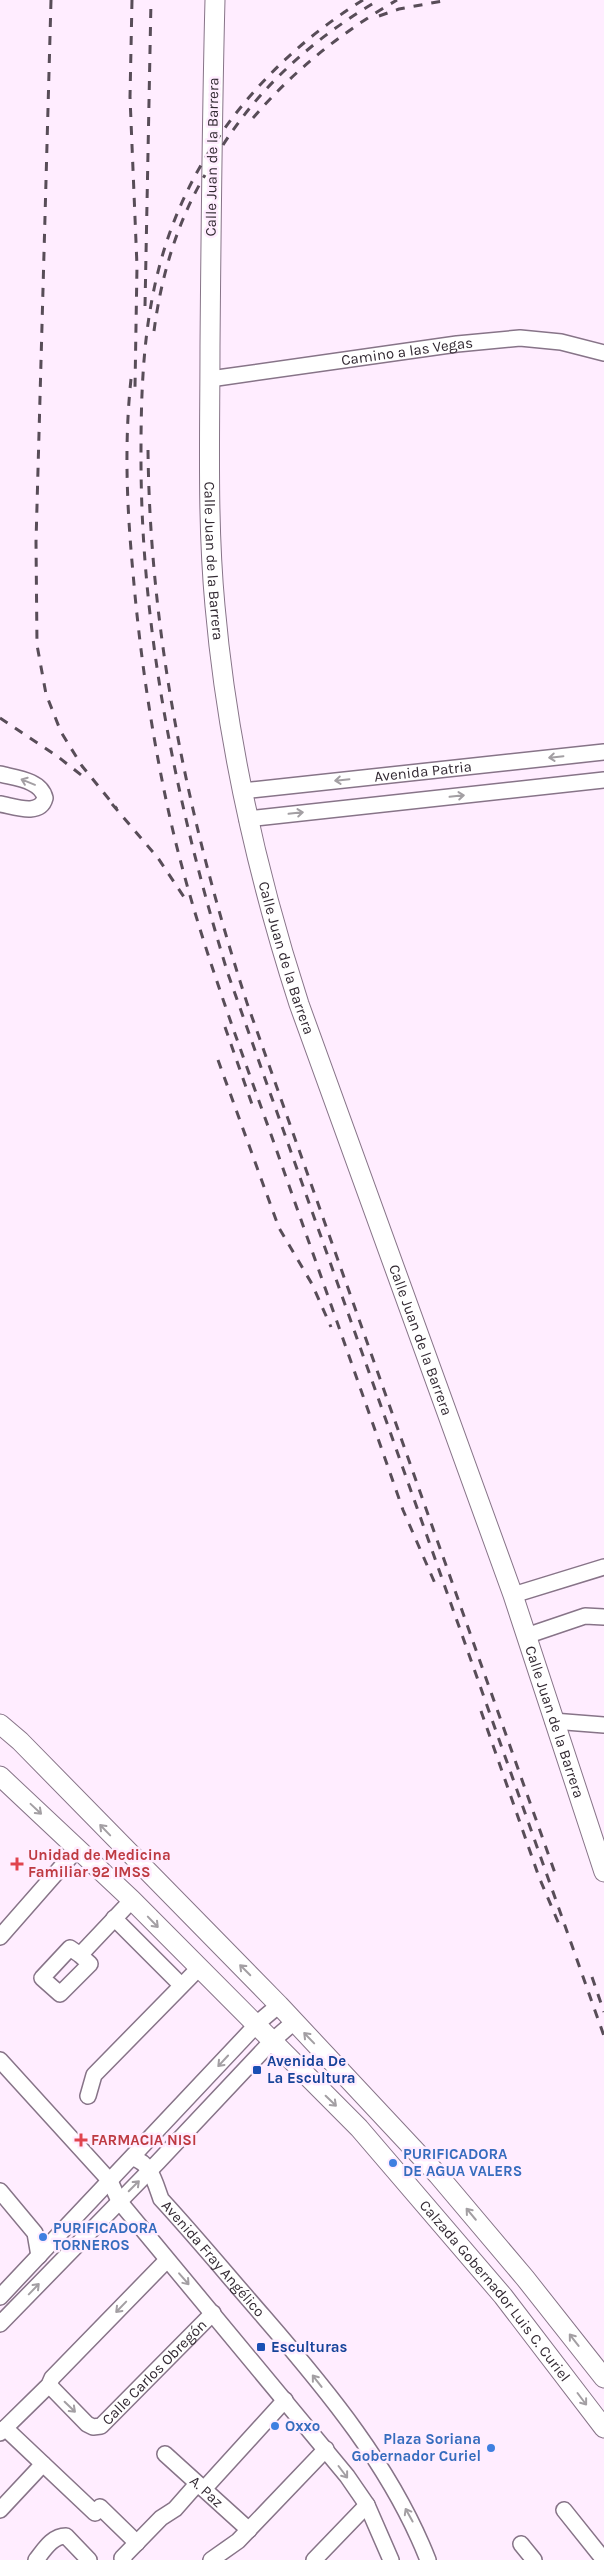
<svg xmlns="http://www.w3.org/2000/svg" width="604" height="2560" font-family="Karla,sans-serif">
	<rect width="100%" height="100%" fill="#ffedff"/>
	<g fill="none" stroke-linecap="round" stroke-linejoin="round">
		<defs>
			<g id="minor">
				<path id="s1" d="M210 379 457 344 520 338 561 342 604 353"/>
				<path d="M0 774C15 778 41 780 45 798 40 817 13 806 0 804"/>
				<path id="s2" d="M242 791 604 752"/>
				<path d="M247 819 604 780"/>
				<path d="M513 1595 604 1567"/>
				<path d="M526 1636 585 1616 604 1617"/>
				<path d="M553 1721 604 1725"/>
				<path d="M114 1918 181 1985"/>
				<path d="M0 1937 78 1848"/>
				<path d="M80 1955 90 1964 60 1994 42 1978 70 1948 80 1955 132 1900"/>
				<path d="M0 2060 110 2181 119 2201 347 2476 367 2505 391 2560"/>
				<path d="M88 2096 94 2075 198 1969"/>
				<path id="s3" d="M133 2158C151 2163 155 2183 161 2199 196 2237 229 2277 263 2316 327 2390 392 2468 428 2560"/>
				<path d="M0 2191 35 2233 39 2256"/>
				<path d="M0 2297 260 2021 279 2005"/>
				<path d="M0 2324 158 2162 271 2042 294 2022"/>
				<path id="s4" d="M49 2385 87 2424 93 2427 101 2426 213 2313"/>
				<path d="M5 2428 95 2513 100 2507 137 2543"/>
				<path d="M0 2433 49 2385 52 2378 167 2260"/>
				<path id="s5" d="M165 2454 249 2530"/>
				<path d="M204 2489 285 2400"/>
				<path d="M0 2510 43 2464"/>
				<path d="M564 2510 604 2560"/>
				<path d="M521 2544 534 2560"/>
				<path d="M36 2560C44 2550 52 2536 66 2536L89 2560"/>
				<path d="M124 2560 122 2558 161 2518 175 2509 197 2484"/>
				<path d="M211 2560 238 2541 326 2449"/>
				<path d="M314 2560 367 2505"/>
			</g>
			<g id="major">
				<path id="s6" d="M215 0C212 115 211 231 210 346 210 433 207 520 215 606 227 742 257 874 299 1004L513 1595 604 1872"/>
				<path d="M0 1724 20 1741 279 2005 438 2175 525 2278 604 2378"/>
				<path id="s7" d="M0 1776 132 1900 359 2128 503 2296 604 2428"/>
			</g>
		</defs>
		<use href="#minor" stroke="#877488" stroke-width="18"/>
		<use href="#major" stroke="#877488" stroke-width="21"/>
		<use href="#minor" stroke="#fff" stroke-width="15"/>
		<use href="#major" stroke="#fff" stroke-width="19"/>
		<path stroke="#584d58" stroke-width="3" stroke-dasharray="9 9" stroke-linecap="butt" d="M51 0 36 542 37 645 46 694 61 732 82 766 117 809
			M132 0 130 97 137 266 135 387
			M363 0C278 53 209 130 173 224 145 297 141 373 141 450 140 628 176 804 228 974L604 2036
			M379 16 399 9 448 0
			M253 118C294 70 342 32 397 0
			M223 145C262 84 317 36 379 0
			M145 306 151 0
			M154 331C161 277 177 222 205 175
			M131 379C124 445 127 508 133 573 140 655 152 737 170 818 195 929 236 1036 274 1143 317 1265 360 1387 403 1510L437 1588
			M148 450C150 639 189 824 247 1003L556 1876
			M0 718 57 756 85 778
			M112 804 158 858 188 903
			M225 1027 254 1110
			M218 1060 279 1228 312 1284 331 1327
			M481 1711 539 1877 561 1929
			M592 1977 604 2012"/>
	</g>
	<defs><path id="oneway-shaft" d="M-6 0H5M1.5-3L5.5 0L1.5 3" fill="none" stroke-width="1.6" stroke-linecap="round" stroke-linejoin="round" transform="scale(1.25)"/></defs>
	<g stroke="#a39fa3">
		<use href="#oneway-shaft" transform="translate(556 757) rotate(174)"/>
		<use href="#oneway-shaft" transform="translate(342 780) rotate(174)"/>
		<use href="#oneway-shaft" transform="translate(28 782) rotate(-158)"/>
		<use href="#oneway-shaft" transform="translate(457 796) rotate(-6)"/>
		<use href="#oneway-shaft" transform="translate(296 813) rotate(-6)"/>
		<use href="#oneway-shaft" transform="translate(36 1809) rotate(43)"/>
		<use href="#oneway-shaft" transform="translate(105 1830) rotate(-134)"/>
		<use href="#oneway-shaft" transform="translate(153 1922) rotate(46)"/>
		<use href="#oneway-shaft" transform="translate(245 1970) rotate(-135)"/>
		<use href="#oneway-shaft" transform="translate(309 2038) rotate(-134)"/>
		<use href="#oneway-shaft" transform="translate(223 2061) rotate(133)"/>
		<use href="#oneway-shaft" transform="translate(331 2101) rotate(44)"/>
		<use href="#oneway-shaft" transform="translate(134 2186) rotate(-45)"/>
		<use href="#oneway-shaft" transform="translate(471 2214) rotate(-130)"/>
		<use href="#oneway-shaft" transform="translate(184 2279) rotate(49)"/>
		<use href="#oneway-shaft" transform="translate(34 2289) rotate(-46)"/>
		<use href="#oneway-shaft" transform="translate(121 2307) rotate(134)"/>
		<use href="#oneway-shaft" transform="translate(574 2340) rotate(-128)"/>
		<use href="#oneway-shaft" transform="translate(317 2381) rotate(-128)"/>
		<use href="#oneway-shaft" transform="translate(582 2399) rotate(53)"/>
		<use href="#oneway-shaft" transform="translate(70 2407) rotate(44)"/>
		<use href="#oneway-shaft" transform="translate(343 2472) rotate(53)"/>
		<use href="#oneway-shaft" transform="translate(409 2515) rotate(-119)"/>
	</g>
	<g fill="#e0444e" stroke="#ffedff" stroke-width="2">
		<path d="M14.5 1856.5h5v5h5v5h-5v5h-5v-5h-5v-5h5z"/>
		<path d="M78.5 2132.5h5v5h5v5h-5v5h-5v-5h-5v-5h5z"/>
	</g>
	<g fill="#1a4fb4" stroke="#ffedff" stroke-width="2">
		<rect x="252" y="2065" width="10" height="10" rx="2.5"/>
		<rect x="256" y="2342" width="10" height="10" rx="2.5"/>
	</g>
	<g fill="#3f7fe0" stroke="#ffedff" stroke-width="2">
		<circle cx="393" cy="2163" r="5"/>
		<circle cx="43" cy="2237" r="5"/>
		<circle cx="275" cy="2426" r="5"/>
		<circle cx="491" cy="2448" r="5"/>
	</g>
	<g text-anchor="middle" stroke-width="5" stroke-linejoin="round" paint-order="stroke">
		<g font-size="15" fill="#322932" stroke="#ffedff">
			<text transform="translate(212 157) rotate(-89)" y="5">Calle Juan de la Barrera</text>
			<text dy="5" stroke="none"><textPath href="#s1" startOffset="199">Camino a las Vegas</textPath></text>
			<text dy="5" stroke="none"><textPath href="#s6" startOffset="561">Calle Juan de la Barrera</textPath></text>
			<text dy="5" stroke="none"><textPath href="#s2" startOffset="182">Avenida Patria</textPath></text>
			<text dy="5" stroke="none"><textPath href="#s6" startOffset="966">Calle Juan de la Barrera</textPath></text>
			<text dy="5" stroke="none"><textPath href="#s6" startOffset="1371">Calle Juan de la Barrera</textPath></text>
			<text dy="5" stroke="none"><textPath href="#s6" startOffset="1776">Calle Juan de la Barrera</textPath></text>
			<text dy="5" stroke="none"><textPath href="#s3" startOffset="131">Avenida Fray Angélico</textPath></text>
			<text dy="5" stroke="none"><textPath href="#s7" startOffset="715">Calzada Gobernador Luis C. Curiel</textPath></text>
			<text dy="5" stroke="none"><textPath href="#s4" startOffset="145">Calle Carlos Obregón</textPath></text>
			<text dy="5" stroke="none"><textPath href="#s5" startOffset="56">A. Paz</textPath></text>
		</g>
		<g font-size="15" font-weight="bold" fill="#be3a42" stroke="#ffedff" text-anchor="start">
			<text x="28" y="1860">Unidad de Medicina<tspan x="28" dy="17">Familiar 92 IMSS</tspan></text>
			<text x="91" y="2145">FARMACIA NISI</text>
		</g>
		<g font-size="15" font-weight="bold" fill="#164399" stroke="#ffedff" text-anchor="start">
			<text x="267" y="2066">Avenida De<tspan x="267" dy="17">La Escultura</tspan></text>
			<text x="271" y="2352">Esculturas</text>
		</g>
		<g font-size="15" font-weight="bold" fill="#366cbe" stroke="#ffedff" text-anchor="start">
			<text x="403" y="2159">PURIFICADORA<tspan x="403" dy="17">DE AGUA VALERS</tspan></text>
			<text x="53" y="2233">PURIFICADORA<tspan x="53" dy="17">TORNEROS</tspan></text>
			<text x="285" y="2431">Oxxo</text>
			<text x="481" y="2444" text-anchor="end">Plaza Soriana<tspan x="481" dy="17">Gobernador Curiel</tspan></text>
		</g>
	</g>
</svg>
